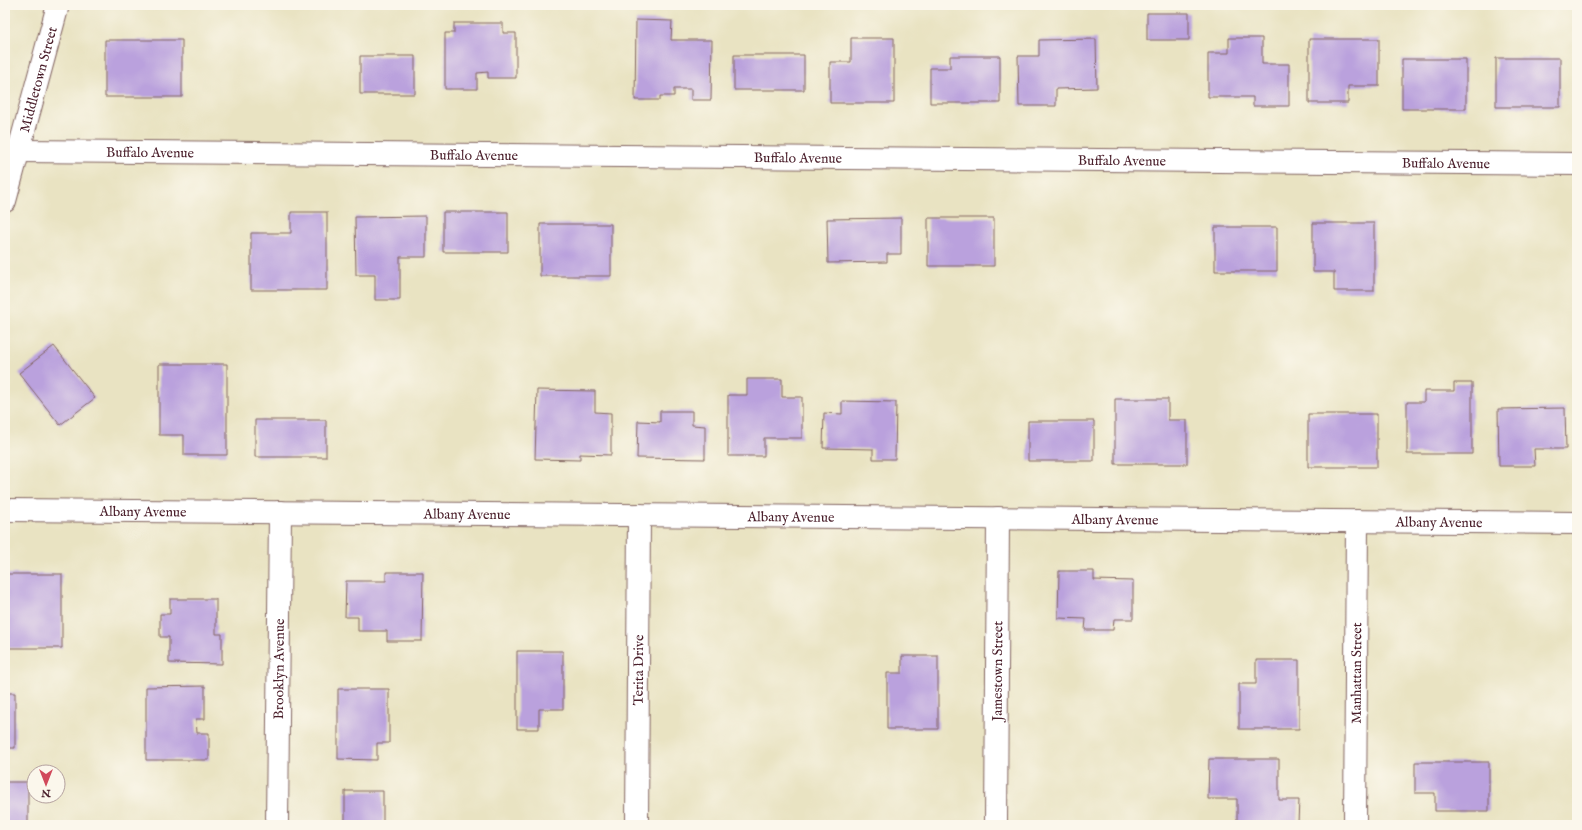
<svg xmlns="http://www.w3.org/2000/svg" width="1582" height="830" font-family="'IM FELL English',serif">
	<rect width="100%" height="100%" fill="#fbf7ec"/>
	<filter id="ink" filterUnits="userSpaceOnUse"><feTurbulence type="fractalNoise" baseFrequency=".025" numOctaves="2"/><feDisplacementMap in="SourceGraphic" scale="8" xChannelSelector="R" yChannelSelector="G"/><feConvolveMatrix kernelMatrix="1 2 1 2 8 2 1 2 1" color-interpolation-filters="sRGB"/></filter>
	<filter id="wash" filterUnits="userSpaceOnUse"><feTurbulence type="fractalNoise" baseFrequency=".012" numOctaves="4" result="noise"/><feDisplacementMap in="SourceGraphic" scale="16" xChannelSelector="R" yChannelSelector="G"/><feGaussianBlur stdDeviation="0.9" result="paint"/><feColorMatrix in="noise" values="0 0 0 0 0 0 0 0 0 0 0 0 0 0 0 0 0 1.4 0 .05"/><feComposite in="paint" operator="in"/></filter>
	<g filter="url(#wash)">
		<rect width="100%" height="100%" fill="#e9e3c2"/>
		<g id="blocks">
			<path fill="#baa1dd" d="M1147 13H1189V40H1147Z
				M636 20 672 21 671 40H712L711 100H691V89H674V96H660V100H635Z
				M454 23H503V33H516V78H488V72L477 73V89H445V33H454Z
				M851 38H894V103H830V62H851Z
				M1229 38H1262V64H1289V106H1253V97H1208V53H1229Z
				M1096 39 1097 88 1056 89V106H1019L1018 56H1039V40Z
				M1309 39H1379V86H1348V103H1309Z
				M105 40H182V97H105Z
				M734 55H804V90H734Z
				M360 56H415V94H360Z
				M950 56H1000V103H930V68H950Z
				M1496 58H1560V107H1496Z
				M1402 59H1466V109H1402Z
				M291 212H327V290H251V233H291Z
				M443 212H508V252H443Z
				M426 216V257H400V300H375V275H356L355 217Z
				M901 218V254H887V262L828 263 827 219Z
				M928 218H994V266H928Z
				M1313 223H1374V291H1334V272H1313Z
				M540 224H611V276H540Z
				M1215 227H1277V271H1215Z
				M54 346 95 398 60 425 19 373Z
				M159 364H227V455H184V435H159Z
				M747 379H782V397H802V438H764V456H728V395H747Z
				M1454 383H1472V454H1407V402H1424V391H1454Z
				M537 390 595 391V412L611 413V455L580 454V460L535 459Z
				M1115 399H1168V420H1187V464H1115Z
				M842 401 896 402 895 459H873V449L823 448 824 413 842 414Z
				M1565 408 1566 449H1534L1535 466H1499L1498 409Z
				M660 411H692V425L705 426V459L637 458 638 421 660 422Z
				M1308 414H1377V467H1308Z
				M255 420H326V457H255Z
				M1028 421H1094V461H1028Z
				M1059 571H1094V580L1133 581V619H1114L1113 630H1085L1086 619 1058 618Z
				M386 572H423L422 641H387V631H358V617H345L346 581H386Z
				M5 574H62V648H6Z
				M170 599H216V634H222V664L169 663V637H160V614H170Z
				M517 651H563V709H539V729H517Z
				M902 656H938V729H887V673H902Z
				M1256 660H1299V729H1239V684H1256Z
				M205 686V719H196L197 733H209V760H146V687Z
				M338 689H389V743H377V760L338 759Z
				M5 693H15V748H5Z
				M1209 759H1279V800H1299L1298 823H1237V799H1208Z
				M1415 762H1489V811H1435V793H1415Z
				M5 782H28V825H5Z
				M345 791H383V825H345Z"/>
		</g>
	</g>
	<g filter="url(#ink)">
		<use href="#blocks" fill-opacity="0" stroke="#826460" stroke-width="1"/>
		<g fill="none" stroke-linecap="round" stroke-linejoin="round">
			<defs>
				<g id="minor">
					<path id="s1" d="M19 151 1577 164"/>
					<path id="s2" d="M5 201 58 5"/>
					<path id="s3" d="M5 510 1577 523"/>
					<path id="s4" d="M277 825 280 512"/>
					<path id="s5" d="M637 825 639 515"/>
					<path id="s6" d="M996 825 998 518"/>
					<path id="s7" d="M1355 825 1357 521"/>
				</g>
			</defs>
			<use href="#minor" stroke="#826460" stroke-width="24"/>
			<use href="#minor" stroke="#fff" stroke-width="22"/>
		</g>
	</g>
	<g text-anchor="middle" stroke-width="4" stroke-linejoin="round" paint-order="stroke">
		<g font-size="14" fill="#4a1f2b" stroke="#fbf7ec">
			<text dy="5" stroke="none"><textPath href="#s2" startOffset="126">Middletown Street</textPath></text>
			<text dy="5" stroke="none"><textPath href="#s1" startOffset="131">Buffalo Avenue</textPath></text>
			<text dy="5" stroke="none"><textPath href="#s1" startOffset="455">Buffalo Avenue</textPath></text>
			<text dy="5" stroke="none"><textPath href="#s1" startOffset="779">Buffalo Avenue</textPath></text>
			<text dy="5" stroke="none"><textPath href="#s1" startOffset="1103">Buffalo Avenue</textPath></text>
			<text dy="5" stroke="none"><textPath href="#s1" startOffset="1427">Buffalo Avenue</textPath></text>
			<text dy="5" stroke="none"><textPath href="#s3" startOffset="138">Albany Avenue</textPath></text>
			<text dy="5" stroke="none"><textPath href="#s3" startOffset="462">Albany Avenue</textPath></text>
			<text dy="5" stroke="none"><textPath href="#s3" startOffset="786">Albany Avenue</textPath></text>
			<text dy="5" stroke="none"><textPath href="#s3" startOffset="1110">Albany Avenue</textPath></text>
			<text dy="5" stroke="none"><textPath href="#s3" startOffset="1434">Albany Avenue</textPath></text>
			<text dy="5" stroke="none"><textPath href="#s4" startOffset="156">Brooklyn Avenue</textPath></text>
			<text dy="5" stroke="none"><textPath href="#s5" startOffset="155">Terita Drive</textPath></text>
			<text dy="5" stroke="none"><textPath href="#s6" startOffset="154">Jamestown Street</textPath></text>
			<text dy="5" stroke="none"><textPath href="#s7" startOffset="152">Manhattan Street</textPath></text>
		</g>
	</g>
	<rect width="1582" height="830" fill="none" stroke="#fbf7ec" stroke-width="20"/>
	<g transform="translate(46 784) rotate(180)"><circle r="19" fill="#fbf7ec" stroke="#b4a19f"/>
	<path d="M0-3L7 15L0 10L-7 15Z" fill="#d1495b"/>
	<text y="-6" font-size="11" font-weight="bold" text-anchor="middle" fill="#4a1f2b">N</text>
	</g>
</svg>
